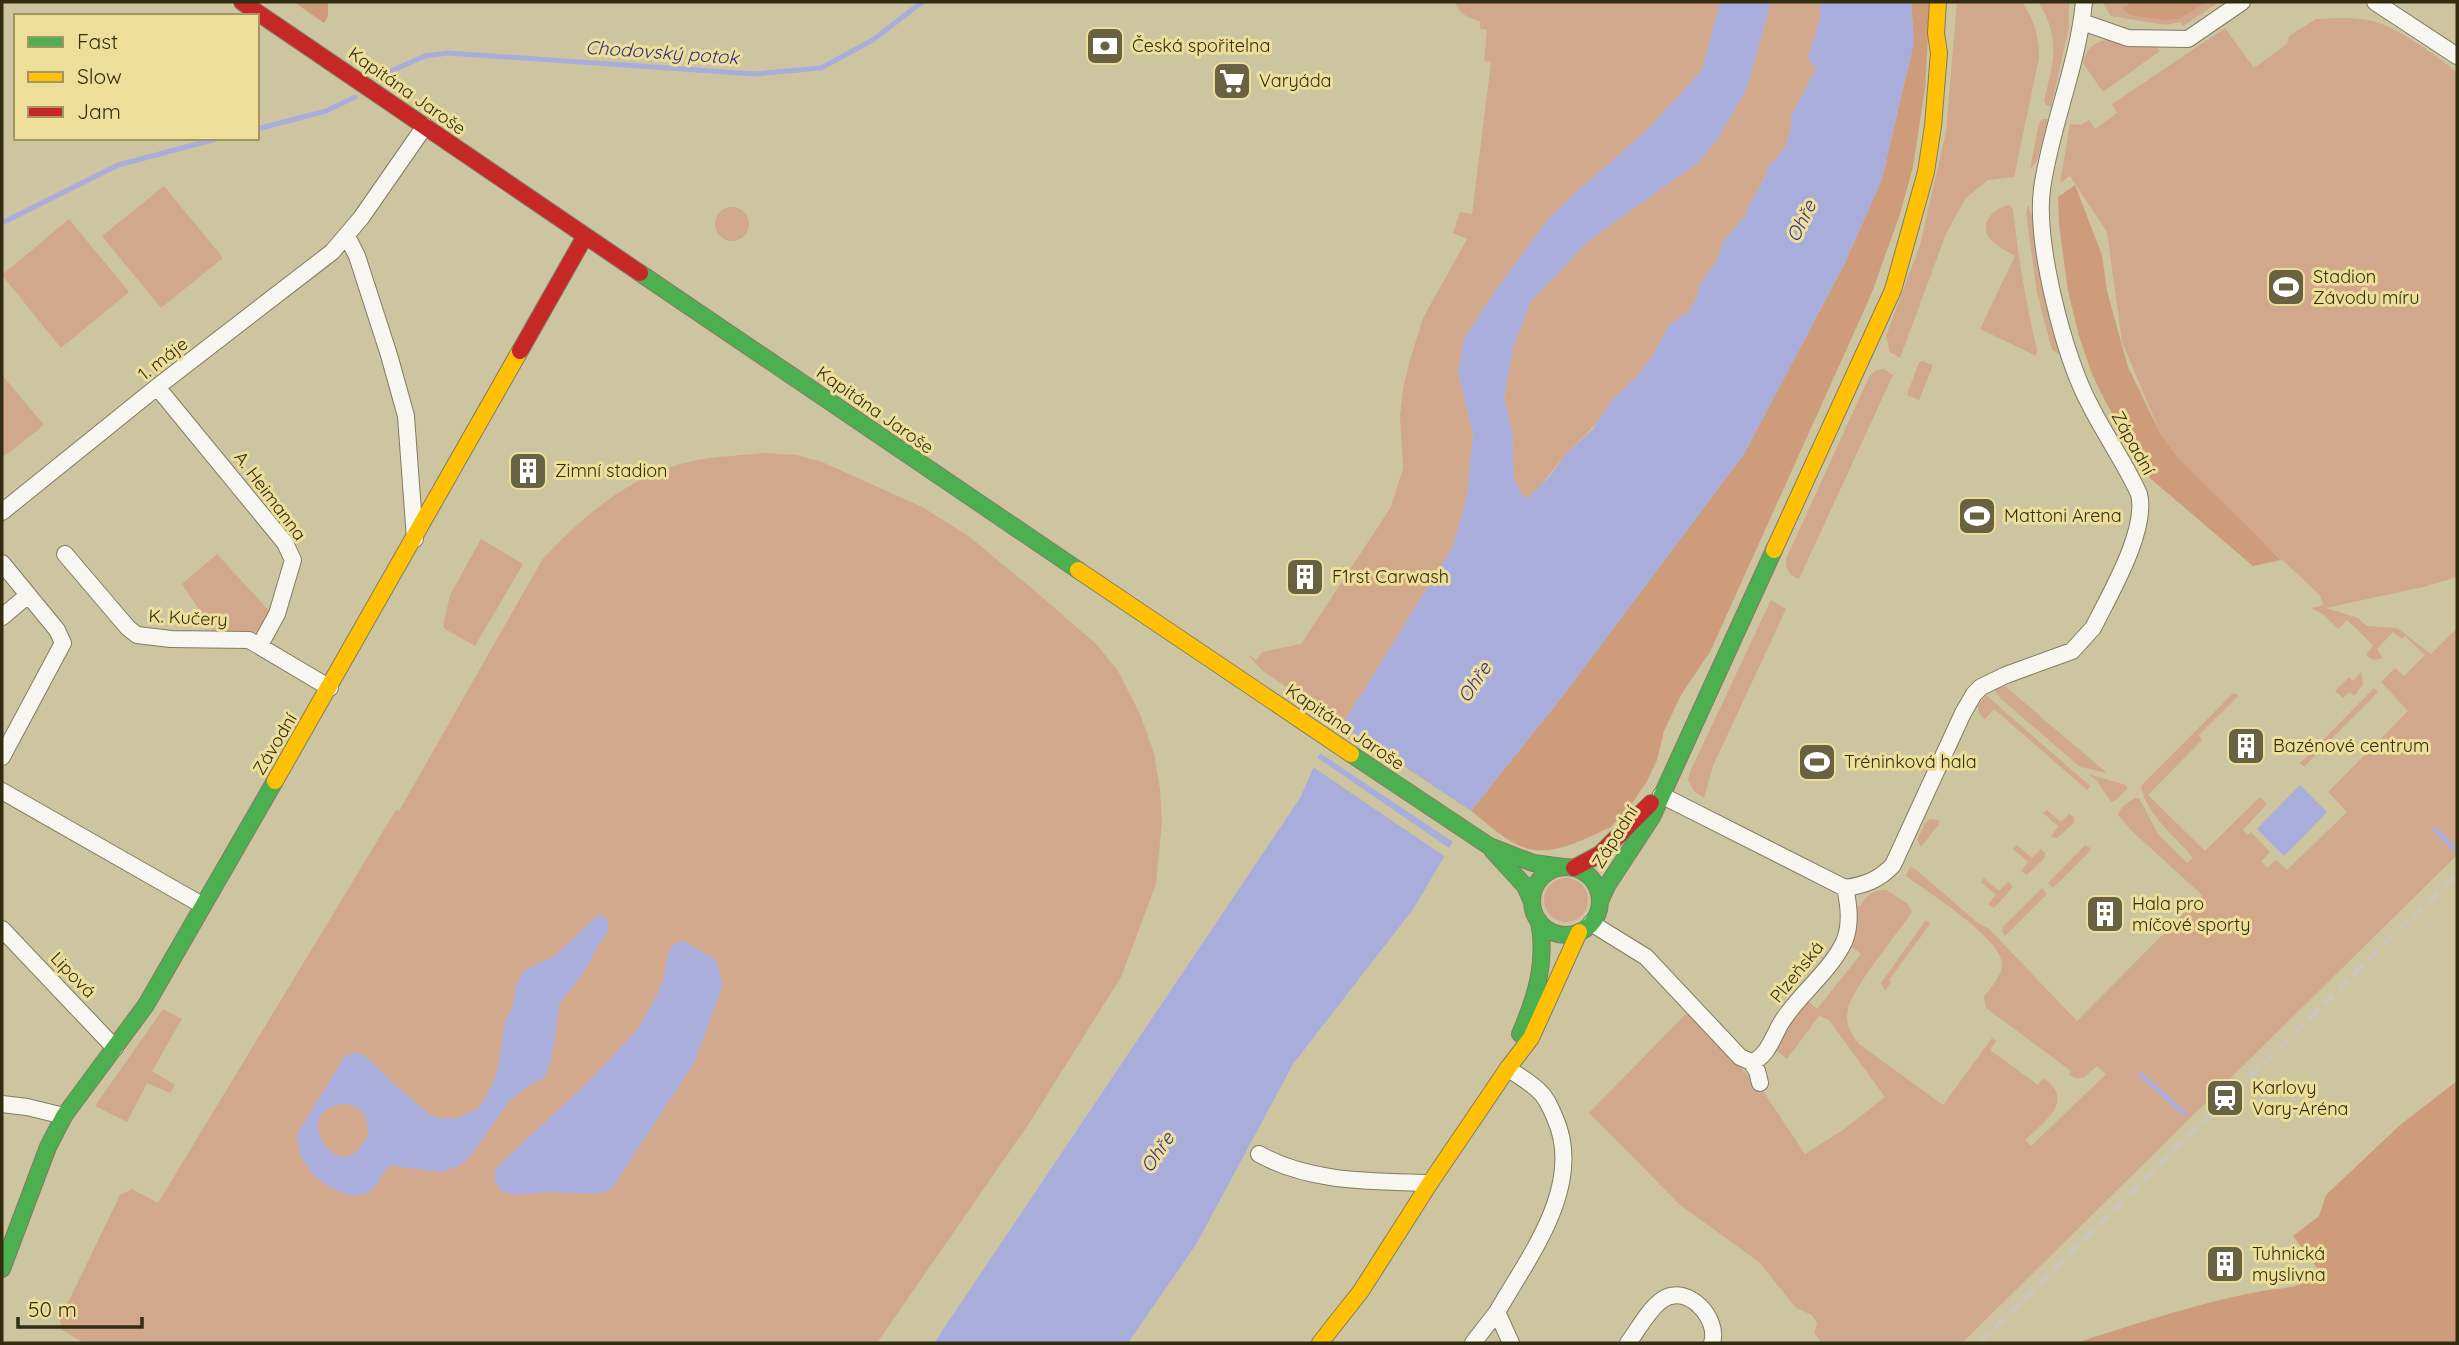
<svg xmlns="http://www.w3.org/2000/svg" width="2459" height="1345" font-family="Quicksand,sans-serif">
	<rect width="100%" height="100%" fill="#ccc5a0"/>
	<path fill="#d2a88c" d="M1455 2H1720L1702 70 1649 128 1552 214 1495 291 1464 338 1458 373 1473 432 1467 496 1453 546 1342 725 1263 671 1247 654 1256 660 1262 652 1301 644 1391 507 1403 468 1400 416 1403 389 1410 360 1423 318 1467 239 1453 233 1460 212 1472 214 1491 62 1484 61 1487 30 1480 29V21C1469 18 1458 14 1455 2Z
		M1771 2H1820V19L1816 35V69L1791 116V128L1784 149 1767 169V173L1748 207 1745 216 1722 243 1718 259 1699 286 1696 299 1688 312 1669 325 1652 357 1637 376 1613 399 1603 417 1566 454 1532 496 1523 498 1514 477 1512 432 1504 396 1514 345 1531 301 1587 242 1700 161 1747 88Z
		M1957 2H2022C2034 19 2039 37 2039 58L2014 177 1988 180 1965 199 1946 234 1900 358 1890 352 1886 336 1920 245 1946 132Z
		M2038 2H2069V27L2051 107 2046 105 2044 100C2054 62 2061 37 2038 2Z
		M2102 2H2219L2183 26 2180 22 2165 25 2111 16Z
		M2316 19C2337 18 2362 16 2382 24 2408 35 2435 55 2457 72V577L2423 587 2326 608 2358 618 2367 626 2397 628 2431 654 2457 628V855L1962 1343H1822L1814 1333 1817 1323 1812 1315 1796 1308 1759 1262 1680 1205 1589 1113 1687 1013 1763 1091 1805 1154 1843 1130 1885 1097 1829 1020 1819 1016 1787 1059 1776 1050 1775 1043 1807 1000 1817 1009 1861 954 1845 941 1850 908 1860 906C1865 897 1874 889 1886 890L1908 904 1912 912C1898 933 1852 988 1848 1009 1845 1022 1850 1034 1859 1044L1943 1105 1992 1038 1996 1041 1990 1050 2038 1085 2043 1078C2077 1100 2043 1123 2025 1140L2031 1146 2106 1074 2097 1066 2083 1078H2075L2069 1075 2071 1071 1986 1008 1984 997C1991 987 2002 976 2002 964 2002 938 1927 892 1906 876L1910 867 1915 869 1979 924 1988 928 2077 1021 2202 895 2133 832 2118 815C2119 808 2128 802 2135 798H2139L2158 834 2187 863 2193 858C2175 836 2147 816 2141 786L2233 693 2239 695 2199 735 2202 740 2148 795 2205 851 2260 797 2267 804 2243 830 2248 835 2251 832 2270 852 2261 861 2267 868 2276 860 2287 870 2347 812 2328 792 2408 711 2381 682 2395 668 2404 676 2425 655 2405 636 2402 639 2393 632 2377 649 2383 658 2373 660 2366 655 2373 645 2347 620 2338 629 2324 615 2311 608 2323 605 2320 595 2244 525 2178 458 2161 435 2122 342 2107 232 2070 176 2060 183 2070 124 2081 125 2089 120 2095 129 2117 113 2112 104 2225 28 2254 68 2287 44 2289 36Z
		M2106 40 2156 46 2160 51 2103 92 2083 63C2087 49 2092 43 2106 40Z
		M2043 119H2048L2037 161 2030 169 2039 123Z
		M164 186 223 258 161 308 102 236Z
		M2009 205 2013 209C2018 257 2026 303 2037 350L2036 356 1980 329 2015 256C2008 252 1998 247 1992 241 1977 226 1992 208 2009 205Z
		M2028 205 2034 221 2041 278 2059 354 2052 350 2037 293 2026 213Z
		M715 224a17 17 0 1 1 34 0a17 17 0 1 1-34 0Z
		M69 219 129 292 61 348 2 275Z
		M1923 361 1933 365 1919 400 1907 395 1919 362Z
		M1884 369 1893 375 1799 579C1789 575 1785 570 1786 559L1870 375 1877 370Z
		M2 375 44 425 2 458Z
		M763 453 796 455 822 462 922 507 967 535 1035 591 1097 645 1118 671 1140 714 1154 753 1160 789 1162 822 1156 884 1121 977 1030 1122 877 1343H84L62 1330 60 1319 120 1195 132 1189 158 1203 396 810 399 811 542 560C585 514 630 475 693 461 716 456 740 456 763 453Z
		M481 539 523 564 475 646 445 629 443 626 450 595Z
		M217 554 271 613 266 624 257 632H214L182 584Z
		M1771 600 1786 609 1713 766 1704 798 1694 791 1688 780 1690 772Z
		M2361 672 2363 684 2354 696 2350 692 2343 698 2335 691 2349 677 2353 681Z
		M2000 686 2006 687 2107 773 2080 767 2000 698 1994 689Z
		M2374 688 2378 692 2304 767 2300 763Z
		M1986 695 2090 786 2087 790 1994 709 1985 719 1979 713 1978 706Z
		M2088 774 2126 785 2127 789 2116 800 2111 802 2097 781Z
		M2047 810 2061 822 2069 814 2074 817V823L2057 838 2051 837 2058 826 2043 813Z
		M1930 819 1938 820 1940 823 1921 847 1917 840 1925 823Z
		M2017 845 2032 858 2041 849 2045 853V857L2027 875 2021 871 2028 862 2013 849Z
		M2085 845 2092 849 2053 888 2048 883Z
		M1544 900a22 22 0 1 1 44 0a22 22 0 1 1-44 0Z
		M1984 878 1999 891 2008 882 2013 887 1994 908 1988 904 1996 895 1981 882Z
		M2042 888 2047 894 2005 936 2002 931 2003 927Z
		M1926 920 1930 924 1889 980 1891 982 1885 991 1881 983Z
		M163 1009 182 1019 152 1071 175 1085 170 1093 147 1083 127 1122 95 1106Z"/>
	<path fill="#ce9b7b" d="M294 2H328V16L324 23Z
		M1911 2H1930L1925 89 1913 167 1900 214 1871 295 1710 652 1681 695 1664 731 1657 760 1647 781 1633 802 1611 827C1581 840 1548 861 1516 844 1500 836 1486 822 1471 811L1566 692 1744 454 1844 265 1882 179 1914 42Z
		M2133 2H2207L2178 19 2163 20 2130 15 2122 8Z
		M2075 185 2102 255 2107 291 2128 367 2161 435 2178 458 2281 560 2253 566 2151 479 2105 401 2092 374 2079 336 2068 291 2059 224 2058 197Z
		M2457 1081V1343H2076C2135 1324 2195 1304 2257 1292 2279 1287 2306 1291 2318 1269L2293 1236 2319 1216 2326 1195 2400 1125Z"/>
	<path fill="#a9addc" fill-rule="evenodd" d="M1720 2H1771L1747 88 1719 137 1700 161 1587 242 1531 301 1514 345 1504 396 1512 432 1514 477 1523 497H1529L1550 476 1566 454 1593 429 1613 399 1637 376 1652 357 1669 325 1688 312 1696 300 1699 286 1718 259 1722 243 1745 216 1748 207 1767 174 1766 169 1784 149 1791 129V116L1816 69 1809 61 1808 57 1820 19V2H1911L1914 42 1882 179 1844 265 1744 454 1566 692 1471 811 1414 908 1293 1064 1197 1243 1128 1343H934L1300 798 1320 753 1342 725 1453 546 1467 496 1473 432 1458 373 1464 338 1495 291 1552 214 1649 128 1702 70Z
		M2300 785 2327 812 2284 856 2257 829Z
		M598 915 604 916 608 920V932L602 939 586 968 559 1005 554 1047 547 1072 542 1080 531 1084 509 1101 469 1158 459 1166 441 1172 391 1166C380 1171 381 1184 371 1191 353 1204 320 1185 309 1169 301 1159 297 1147 297 1134L345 1056 356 1053 364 1055 396 1086 429 1114 438 1118H458L477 1109 482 1104 497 1073 505 1021 513 1006 516 985 524 970 553 957ZM349 1104C365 1110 368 1119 368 1135 364 1142 357 1154 349 1156 323 1163 295 1104 349 1104Z
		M683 941 715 959 718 964 722 987 694 1063 613 1187 606 1192 592 1194 547 1192 515 1195 501 1191 495 1181V1169L586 1084 638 1029 657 995 664 977 668 953 673 945Z"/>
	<path fill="#ccc5a0" d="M1339 723 1474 813 1456 844 1317 751Z
		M1315 756 1452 850 1447 858 1310 765Z"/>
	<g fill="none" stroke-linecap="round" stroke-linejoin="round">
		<path stroke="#a9addc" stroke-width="5" d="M384 74 425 56 448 53 755 74 821 68 873 40 922 2
			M257 129 326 111 355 97
			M2 223 118 165 220 138
			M2435 829 2457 851
			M2140 1074 2184 1113"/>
		<defs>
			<path id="street" d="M2375 2 2457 56
				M2082 22 2128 38 2188 39 2242 2
				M347 236 357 256 389 355 406 416 415 539
				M157 387 285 543 293 560 277 614 260 645
				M2 512 157 387 332 252 361 218 425 126
				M65 554 128 628 137 635 171 639 249 640 330 688
				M2 563 57 630 63 643 2 757
				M2 617 27 596
				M2 791 202 905
				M1661 795 1845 888
				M1845 888C1865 885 1879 880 1893 865L1963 713 1974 694 1981 687 2006 675 2072 651 2093 628C2110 594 2148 530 2139 494 2125 463 2105 435 2090 405 2064 357 2035 243 2042 189 2051 125 2078 65 2084 2
				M1591 923 1646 957 1740 1057 1751 1062C1768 1058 1774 1033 1783 1020 1800 994 1831 970 1844 942 1851 926 1849 905 1845 888
				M2 929 115 1048
				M1751 1062 1757 1071 1760 1083
				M1508 1068C1518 1076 1530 1082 1539 1091 1547 1098 1551 1109 1555 1118 1585 1185 1529 1256 1497 1312L1511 1343
				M2 1104 27 1107 64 1116
				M1259 1154C1310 1183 1373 1181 1430 1183
				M1473 1343 1497 1312
				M1628 1343C1638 1330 1648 1310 1662 1300 1687 1282 1720 1319 1712 1343"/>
			<path id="fast" d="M640 273 1078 570
				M1351 754 1489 846 1533 863 1563 867
				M1492 850 1525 886 1532 902
				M1532 901a34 34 0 1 1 68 0a34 34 0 1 1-68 0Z
				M1601 899 1608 884 1652 817 1774 550
				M1520 1034C1536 997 1547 962 1539 921
				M2 1269 48 1147 64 1116 146 1005 275 781"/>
			<path id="slow" d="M1774 550 1893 290 1926 172 1933 126 1939 53 1936 33 1938 2
				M1078 570 1351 754
				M275 781 520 351
				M1320 1343 1361 1291 1430 1183 1508 1068 1531 1038 1579 932"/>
			<path id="jam" d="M242 2 640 273
				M520 351 584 238
				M1574 868 1600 854 1651 803"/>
		</defs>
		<use href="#street" stroke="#817c61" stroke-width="18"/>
		<use href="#fast" stroke="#817c61" stroke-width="18"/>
		<use href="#slow" stroke="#817c61" stroke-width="18"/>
		<use href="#jam" stroke="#817c61" stroke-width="18"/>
		<use href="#street" stroke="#f7f6f1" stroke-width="16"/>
		<use href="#fast" stroke="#4caf50" stroke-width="16"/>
		<use href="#slow" stroke="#ffc107" stroke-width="16"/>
		<use href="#jam" stroke="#c62828" stroke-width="16"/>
		<path stroke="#c9c6ba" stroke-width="5" stroke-dasharray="14 7" stroke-linecap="butt" d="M1979 1343 2457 873"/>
	</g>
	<defs>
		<symbol id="bank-square" viewBox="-11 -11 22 22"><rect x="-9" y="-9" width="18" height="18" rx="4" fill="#686242" stroke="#eddf9a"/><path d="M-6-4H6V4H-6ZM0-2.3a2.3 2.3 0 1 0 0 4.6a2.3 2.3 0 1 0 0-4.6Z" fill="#fff"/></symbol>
		<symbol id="supermarket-square" viewBox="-11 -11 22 22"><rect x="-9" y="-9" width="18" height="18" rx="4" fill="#686242" stroke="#eddf9a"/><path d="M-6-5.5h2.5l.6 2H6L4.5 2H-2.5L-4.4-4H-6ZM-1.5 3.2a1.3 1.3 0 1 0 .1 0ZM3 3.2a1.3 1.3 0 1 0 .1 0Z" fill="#fff"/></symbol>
		<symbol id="stadium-square" viewBox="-11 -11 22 22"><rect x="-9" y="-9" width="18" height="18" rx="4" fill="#686242" stroke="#eddf9a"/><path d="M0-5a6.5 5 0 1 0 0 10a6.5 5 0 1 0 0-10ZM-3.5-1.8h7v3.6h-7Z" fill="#fff"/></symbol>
		<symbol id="building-square" viewBox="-11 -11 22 22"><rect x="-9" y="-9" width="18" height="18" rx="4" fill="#686242" stroke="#eddf9a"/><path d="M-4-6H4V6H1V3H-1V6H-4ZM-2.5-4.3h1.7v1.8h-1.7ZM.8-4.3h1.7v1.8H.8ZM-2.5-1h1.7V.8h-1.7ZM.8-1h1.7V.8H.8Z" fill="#fff"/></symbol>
		<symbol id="station-square" viewBox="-11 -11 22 22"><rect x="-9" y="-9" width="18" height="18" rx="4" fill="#686242" stroke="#eddf9a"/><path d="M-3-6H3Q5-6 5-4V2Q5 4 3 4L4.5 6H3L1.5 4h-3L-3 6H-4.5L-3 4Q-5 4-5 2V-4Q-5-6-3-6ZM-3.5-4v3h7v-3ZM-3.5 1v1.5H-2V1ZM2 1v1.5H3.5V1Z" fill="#fff"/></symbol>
	</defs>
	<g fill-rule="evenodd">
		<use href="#bank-square" x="1083" y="24" width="44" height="44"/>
		<use href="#supermarket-square" x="1210" y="59" width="44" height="44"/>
		<use href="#stadium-square" x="2264" y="265" width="44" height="44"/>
		<use href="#building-square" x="506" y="449" width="44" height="44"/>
		<use href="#stadium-square" x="1955" y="494" width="44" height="44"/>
		<use href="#building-square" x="1283" y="555" width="44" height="44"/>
		<use href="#building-square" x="2224" y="724" width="44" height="44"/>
		<use href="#stadium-square" x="1795" y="740" width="44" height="44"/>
		<use href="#building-square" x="2083" y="892" width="44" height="44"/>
		<use href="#station-square" x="2203" y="1076" width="44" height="44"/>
		<use href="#building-square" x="2203" y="1242" width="44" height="44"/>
	</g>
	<g text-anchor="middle" stroke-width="6" stroke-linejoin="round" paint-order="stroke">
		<g font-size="18" fill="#322c10" stroke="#eddf9a" text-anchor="start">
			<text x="1132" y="52">Česká spořitelna</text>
			<text x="1259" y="87">Varyáda</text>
			<text x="2313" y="283">Stadion<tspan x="2313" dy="21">Závodu míru</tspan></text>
			<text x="555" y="477">Zimní stadion</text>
			<text x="2004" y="522">Mattoni Arena</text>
			<text x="1332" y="583">F1rst Carwash</text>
			<text x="2273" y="752">Bazénové centrum</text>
			<text x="1844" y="768">Tréninková hala</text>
			<text x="2132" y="910">Hala pro<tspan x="2132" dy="21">míčové sporty</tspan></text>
			<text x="2252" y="1094">Karlovy<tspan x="2252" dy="21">Vary-Aréna</tspan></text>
			<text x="2252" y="1260">Tuhnická<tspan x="2252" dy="21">myslivna</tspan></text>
		</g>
		<g font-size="18" fill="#322c10" stroke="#eddf9a">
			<text transform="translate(407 91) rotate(35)" y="6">Kapitána Jaroše</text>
			<text transform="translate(163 359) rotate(-38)" y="6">1. máje</text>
			<text transform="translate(875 410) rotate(35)" y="6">Kapitána Jaroše</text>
			<text transform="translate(2133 443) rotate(61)" y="6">Západní</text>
			<text transform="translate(270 496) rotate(53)" y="6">A. Heimanna</text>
			<text transform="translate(188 618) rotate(3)" y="6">K. Kučery</text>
			<text transform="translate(1345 727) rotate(34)" y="6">Kapitána Jaroše</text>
			<text transform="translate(275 744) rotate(-59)" y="6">Závodní</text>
			<text transform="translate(1615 837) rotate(-58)" y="6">Západní</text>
			<text transform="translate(1797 972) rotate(-51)" y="6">Plzeňská</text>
			<text transform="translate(73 975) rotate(46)" y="6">Lipová</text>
		</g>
		<g font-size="19" font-style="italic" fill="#322d8a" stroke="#eddf9a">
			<text transform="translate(662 52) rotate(4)" y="7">Chodovský potok</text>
			<text transform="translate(1801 221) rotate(-64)" y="7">Ohře</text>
			<text transform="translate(1474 682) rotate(-56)" y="7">Ohře</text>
			<text transform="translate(1157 1152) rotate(-56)" y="7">Ohře</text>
		</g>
	</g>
	<rect width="2459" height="1345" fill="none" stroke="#322c10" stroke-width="7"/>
	<rect x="14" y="14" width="245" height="126" fill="#eddf9a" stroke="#a29763" stroke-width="2"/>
	<rect x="28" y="37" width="35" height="10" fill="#4caf50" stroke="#a29763" stroke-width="2"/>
	<text x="77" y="49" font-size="21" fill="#322c10">Fast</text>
	<rect x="28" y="72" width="35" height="10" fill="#ffc107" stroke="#a29763" stroke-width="2"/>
	<text x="77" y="84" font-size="21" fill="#322c10">Slow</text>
	<rect x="28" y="107" width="35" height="10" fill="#c62828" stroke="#a29763" stroke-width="2"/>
	<text x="77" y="119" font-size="21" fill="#322c10">Jam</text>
	<path d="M18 1317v10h124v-10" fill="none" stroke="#322c10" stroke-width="3.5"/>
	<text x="28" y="1317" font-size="21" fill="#322c10" stroke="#eddf9a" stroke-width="5" paint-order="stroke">50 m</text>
</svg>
